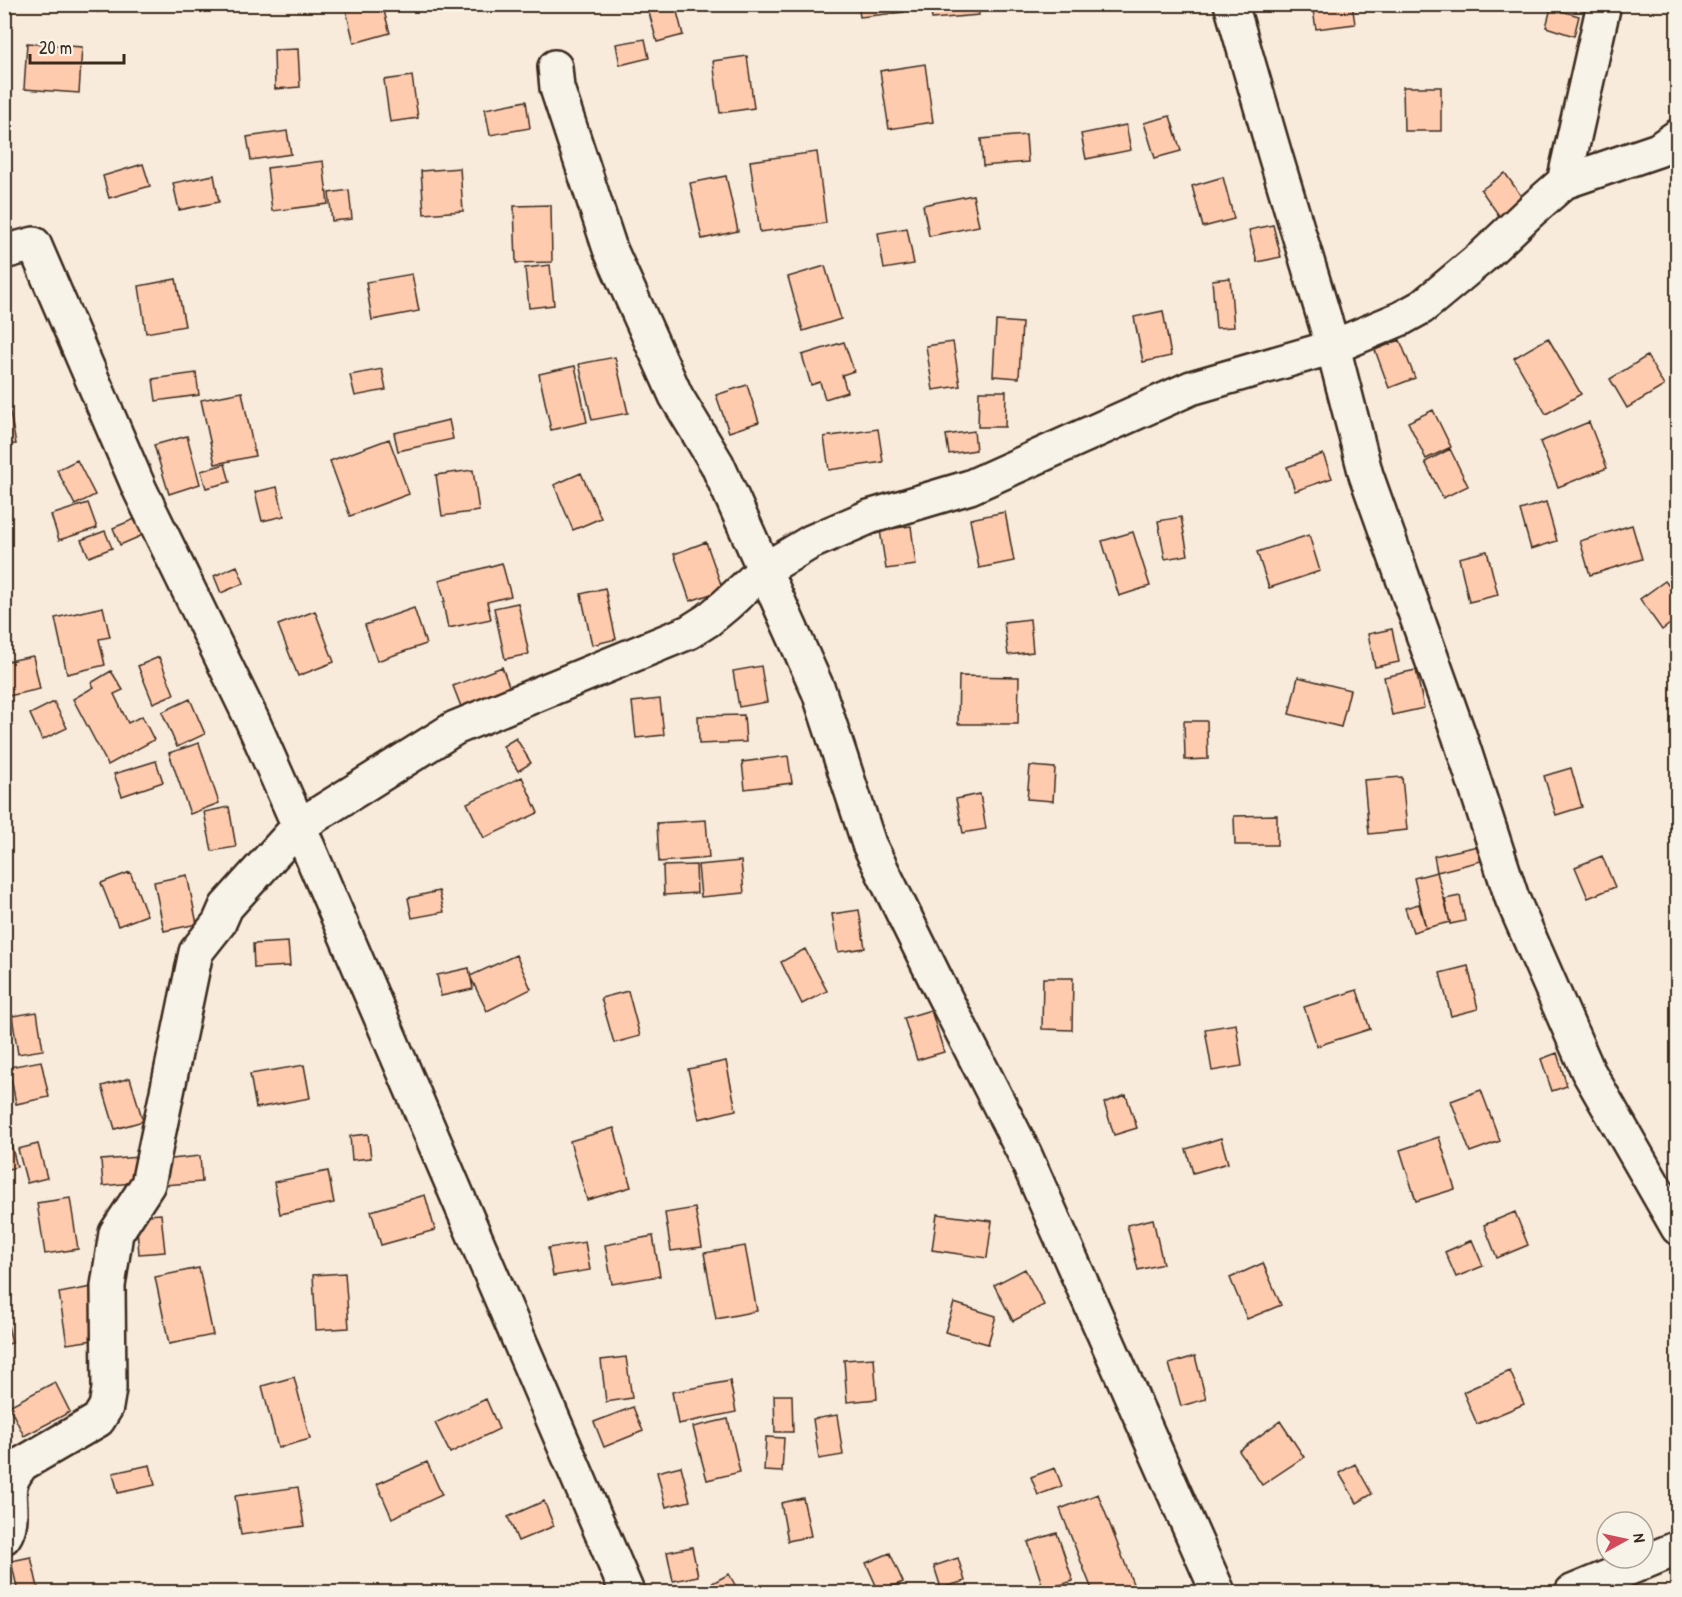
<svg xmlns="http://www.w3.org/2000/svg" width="1682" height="1597" font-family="'Patrick Hand',sans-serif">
	<rect width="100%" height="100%" fill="#f8ebdc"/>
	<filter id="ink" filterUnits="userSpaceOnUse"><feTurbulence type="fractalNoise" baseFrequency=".0167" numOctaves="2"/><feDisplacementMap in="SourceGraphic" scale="12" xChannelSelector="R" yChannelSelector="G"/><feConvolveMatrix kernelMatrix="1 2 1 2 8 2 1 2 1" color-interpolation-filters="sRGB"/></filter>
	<g filter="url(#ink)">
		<path fill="#fecbae" stroke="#3b2a1e" stroke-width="1.5" d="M96 4H118L119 10 97 12Z
			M351 4H382L390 33 354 43 345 6Z
			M664 4H675L683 35 657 42 648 9Z
			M858 4H903L904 12 860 17Z
			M930 4H978L979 15 932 19Z
			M1312 4H1352L1355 24 1316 29Z
			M1551 8 1579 16 1574 36 1546 27Z
			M645 39 649 58 620 65 616 44Z
			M27 43 82 47 79 93 24 89Z
			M298 49 300 87 275 89 274 50Z
			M747 56 754 108 720 113 713 61Z
			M925 64 933 122 889 129 880 71Z
			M412 76 418 118 390 122 384 80Z
			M1403 87H1441V131H1404Z
			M526 101 530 128 490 135 485 109Z
			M1170 116 1181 151 1155 158 1144 123Z
			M1126 125 1131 150 1086 159 1081 134Z
			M287 131 291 154 251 160 247 137Z
			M1026 135 1028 162 983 166 981 139Z
			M817 152 826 223 760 232 750 161Z
			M323 161 328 204 272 211 267 168Z
			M143 164 150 186 109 198 103 176Z
			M460 168 463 211 424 214 421 171Z
			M1505 173 1524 200 1500 217 1481 190Z
			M214 175 219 202 179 210 173 183Z
			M726 176 738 231 702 239 690 183Z
			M1223 177 1234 219 1203 227 1192 186Z
			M349 190 352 219 332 221 329 193Z
			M973 195 979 226 929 236 923 205Z
			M551 205 552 262 516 263 514 206Z
			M1273 225 1281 257 1257 262 1249 230Z
			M907 228 914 264 884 269 878 233Z
			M550 265 554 305 529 308 525 268Z
			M825 266 841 319 803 331 788 277Z
			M412 274 419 311 372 320 366 282Z
			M1230 278 1234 327 1216 328 1212 280Z
			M176 279 185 326 146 333 139 286Z
			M1163 311 1171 356 1143 362 1134 317Z
			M996 321 1022 323 1019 378 993 376Z
			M1548 338 1581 394 1546 414 1514 358Z
			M1400 340 1415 378 1389 388 1375 350Z
			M844 342 854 371 842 375 847 392 825 399 820 382 811 385 802 355Z
			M953 342 960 386 933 390 926 346Z
			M1647 356 1664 386 1627 408 1610 379Z
			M615 357 628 413 592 420 579 364Z
			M575 366 587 422 551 430 539 374Z
			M382 369 386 390 355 396 350 375Z
			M196 373 199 395 156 401 153 379Z
			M747 385 759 422 729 432 716 395Z
			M979 391H1006L1005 427H978Z
			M242 392 255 456 215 464 201 400Z
			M4 402H8L16 444 4 445Z
			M1433 410 1451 447 1426 459 1408 422Z
			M449 420 453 439 398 451 394 433Z
			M1589 422 1607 468 1558 487 1540 442Z
			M878 429 883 462 829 470 824 437Z
			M974 431 976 450 949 454 946 435Z
			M187 436 200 484 169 494 154 445Z
			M389 439 409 494 350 516 330 461Z
			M1450 449 1468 486 1443 498 1425 462Z
			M1323 454 1332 478 1295 491 1287 467Z
			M77 460 95 495 75 505 57 470Z
			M225 464 230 482 206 488 201 471Z
			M473 470 479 511 442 516 436 475Z
			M581 473 601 518 573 530 554 485Z
			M277 487 284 516 262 521 255 492Z
			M1546 502 1557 541 1531 549 1520 510Z
			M88 503 97 528 59 540 51 515Z
			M1005 512 1014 561 979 568 970 519Z
			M1181 517 1188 555 1165 559 1158 521Z
			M137 518 143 535 120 545 113 528Z
			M1632 525 1642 559 1590 575 1580 541Z
			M911 526 916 565 886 569 880 530Z
			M105 531 112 548 89 557 81 540Z
			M1133 532 1150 586 1119 596 1102 541Z
			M1309 535 1320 571 1269 588 1257 552Z
			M706 542 723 590 690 601 674 554Z
			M1487 551 1498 595 1469 602 1459 558Z
			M502 563 511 596 487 602 491 619 448 628 443 603 445 602 439 580Z
			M237 566 244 583 221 593 214 576Z
			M1665 581 1678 598V618L1662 630 1640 599Z
			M605 588 616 639 592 645 581 594Z
			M518 603 529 654 505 659 494 608Z
			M103 607 110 637 99 639 105 665 67 674 55 618Z
			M414 608 426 644 377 661 365 625Z
			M315 611 334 662 298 676 278 625Z
			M1030 619 1033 652 1008 655 1004 622Z
			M1392 629 1399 662 1375 667 1368 634Z
			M33 656 40 689 4 697V662Z
			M159 657 174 694 153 703 138 666Z
			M761 666 767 702 739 707 733 671Z
			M502 667 511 691 462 709 453 686Z
			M1416 670 1424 708 1392 715 1384 677Z
			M111 671 123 690 114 694 128 723 142 716 154 740 108 765 73 699 94 687 91 683Z
			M959 676 1019 677 1018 724H958Z
			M1298 677 1350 690 1341 727 1289 714Z
			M190 699 205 734 177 747 162 712Z
			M660 699 664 735 636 738 632 702Z
			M54 702 67 728 42 740 30 714Z
			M744 715 746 742 699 744 698 716Z
			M1184 721H1207L1208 759 1185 760Z
			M516 738 531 763 518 771 503 746Z
			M199 743 219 803 190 814 169 753Z
			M788 756 792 783 745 789 742 762Z
			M156 761 163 782 122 796 114 774Z
			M1030 766 1055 768 1053 801 1027 799Z
			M1571 768 1582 807 1556 815 1544 776Z
			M522 777 538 813 484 838 467 803Z
			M1402 777 1407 830 1369 834 1364 780Z
			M980 794 986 829 963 833 956 799Z
			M229 807 236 847 212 851 204 812Z
			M1277 815V845H1235L1234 816Z
			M706 820 709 858 659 862 657 823Z
			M1478 846 1481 861 1437 872 1434 856Z
			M1602 856 1615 887 1588 898 1575 867Z
			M741 861 744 893 701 897 698 865Z
			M696 865 697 893 664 895 663 866Z
			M130 872 147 915 118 926 101 883Z
			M1437 872 1450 922 1426 928 1414 878Z
			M187 875 197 924 164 931 154 882Z
			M439 891 444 912 412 918 408 898Z
			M1460 896 1465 921 1450 924 1445 899Z
			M1419 904 1426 928 1413 932 1405 908Z
			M859 910 865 948 838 952 832 914Z
			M288 942 290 966 254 968 253 944Z
			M805 949 827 991 802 1004 781 962Z
			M516 955 531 989 487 1011 470 976Z
			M1468 966 1478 1009 1451 1016 1440 973Z
			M469 968 473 989 441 996 437 975Z
			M1043 978H1073L1072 1030 1042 1029Z
			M1357 990 1370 1029 1317 1046 1304 1007Z
			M628 991 640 1036 614 1043 601 998Z
			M931 1010 944 1052 917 1060 904 1018Z
			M37 1012 43 1050 18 1054 12 1016Z
			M1236 1024 1242 1066 1212 1071 1205 1029Z
			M1557 1053 1567 1086 1552 1091 1541 1059Z
			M41 1061 49 1097 16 1104 9 1067Z
			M726 1061 736 1110 699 1119 688 1069Z
			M304 1065 310 1098 256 1108 250 1074Z
			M130 1078 143 1121 115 1129 102 1086Z
			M1481 1090 1500 1141 1470 1152 1451 1101Z
			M1126 1095 1137 1128 1114 1135 1104 1103Z
			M614 1128 631 1187 587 1200 570 1141Z
			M368 1134 371 1158 352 1160 350 1136Z
			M1439 1137 1455 1189 1416 1201 1400 1150Z
			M1221 1138 1228 1163 1193 1173 1186 1149Z
			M10 1140 17 1167 4 1170V1141Z
			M38 1144 47 1178 27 1183 18 1149Z
			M200 1156 202 1182 164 1185 162 1160Z
			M139 1157 141 1182 103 1186 101 1160Z
			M328 1171 334 1203 280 1214 274 1182Z
			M425 1195 435 1230 381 1245 371 1211Z
			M70 1198 78 1249 45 1254 37 1203Z
			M695 1208 702 1247 671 1251 665 1213Z
			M1515 1212 1528 1245 1497 1258 1484 1225Z
			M161 1214 165 1252 139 1254 136 1216Z
			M937 1214 992 1221 987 1258 932 1250Z
			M1153 1219 1163 1264 1138 1270 1127 1225Z
			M653 1236 660 1276 612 1284 605 1245Z
			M1472 1240 1483 1266 1456 1277 1445 1252Z
			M585 1242 590 1270 553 1276 548 1248Z
			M745 1246 757 1311 716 1319 704 1253Z
			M1263 1263 1281 1305 1247 1319 1230 1278Z
			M199 1268 213 1335 169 1344 155 1277Z
			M1025 1269 1044 1305 1013 1321 994 1285Z
			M345 1273 349 1328 316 1330 313 1275Z
			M92 1287 100 1339 67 1344 59 1293Z
			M954 1303 996 1316 988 1344 945 1332Z
			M4 1308 12 1343 4 1345Z
			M1195 1356 1206 1399 1181 1406 1169 1364Z
			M626 1357 632 1398 606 1402 601 1360Z
			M874 1358 877 1399 847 1402 844 1360Z
			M1510 1371 1524 1404 1477 1424 1463 1392Z
			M294 1377 310 1439 278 1448 262 1386Z
			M730 1381 736 1412 678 1424 672 1392Z
			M55 1382 70 1412 24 1436 9 1406Z
			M774 1395H792L793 1432H775Z
			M486 1399 499 1429 450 1453 435 1423Z
			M633 1407 643 1431 604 1447 594 1422Z
			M837 1415 843 1455 819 1459 813 1419Z
			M728 1419 740 1472 707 1480 693 1427Z
			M1280 1421 1304 1457 1262 1485 1239 1451Z
			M766 1437 784 1438 782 1472 764 1471Z
			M427 1462 442 1495 392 1518 377 1484Z
			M1355 1464 1372 1494 1357 1503 1339 1473Z
			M150 1465 155 1485 118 1493 113 1473Z
			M681 1466 690 1501 666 1507 657 1472Z
			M1055 1468 1062 1486 1038 1495 1031 1477Z
			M298 1487 304 1526 241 1535 235 1496Z
			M1098 1494 1135 1589 1127 1592H1093L1060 1509Z
			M803 1498 811 1536 788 1541 781 1503Z
			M544 1501 554 1526 518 1541 508 1517Z
			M1057 1533 1073 1581 1044 1590 1028 1542Z
			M692 1547 698 1576 673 1581 667 1552Z
			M890 1553 903 1582 879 1592 866 1563Z
			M31 1557 39 1592H18L11 1561Z
			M958 1558 965 1581 941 1588 934 1566Z
			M729 1574 739 1592H696Z"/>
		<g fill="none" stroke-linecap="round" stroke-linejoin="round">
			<defs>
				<path id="minor" d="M1231 4 1275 155 1333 347 1366 475 1459 735 1512 898 1588 1071 1678 1228
					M555 67 557 88 610 249 676 396 717 464 819 692 869 844 938 984 1024 1153 1218 1592
					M1564 182 1604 4
					M4 252 34 244 140 490 252 720 299 826 627 1592
					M4 1537C15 1521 7 1503 10 1485 12 1477 17 1471 22 1464L98 1420 106 1407 109 1389 108 1286 116 1233 148 1184 196 952 219 923 226 907 299 826 455 728 689 632 708 620 726 605 764 570 811 542 869 517 970 487 1191 388 1333 347 1402 318 1422 307 1482 257 1532 210 1564 182 1658 150 1678 136
					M1572 1592 1678 1548"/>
			</defs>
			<use href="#minor" stroke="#3b2a1e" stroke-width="38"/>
			<use href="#minor" stroke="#f7f3e8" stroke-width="33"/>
		</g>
	</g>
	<rect width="1682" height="1597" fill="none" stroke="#f7f3e8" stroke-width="24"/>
	<rect x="12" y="12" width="1658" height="1573" fill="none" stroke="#3b2a1e" stroke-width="2" filter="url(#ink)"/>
	<g transform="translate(1625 1540) rotate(82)"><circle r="28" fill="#f7f3e8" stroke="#aca397" stroke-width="1.5"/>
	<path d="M0-4.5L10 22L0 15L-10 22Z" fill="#d1495b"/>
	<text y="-9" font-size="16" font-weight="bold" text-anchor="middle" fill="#3b2a1e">N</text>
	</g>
	<path d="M30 54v9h94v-9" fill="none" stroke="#3b2a1e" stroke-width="3"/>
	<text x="39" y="54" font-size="18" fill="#3b2a1e" stroke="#f7f3e8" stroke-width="4.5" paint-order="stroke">20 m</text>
</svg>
